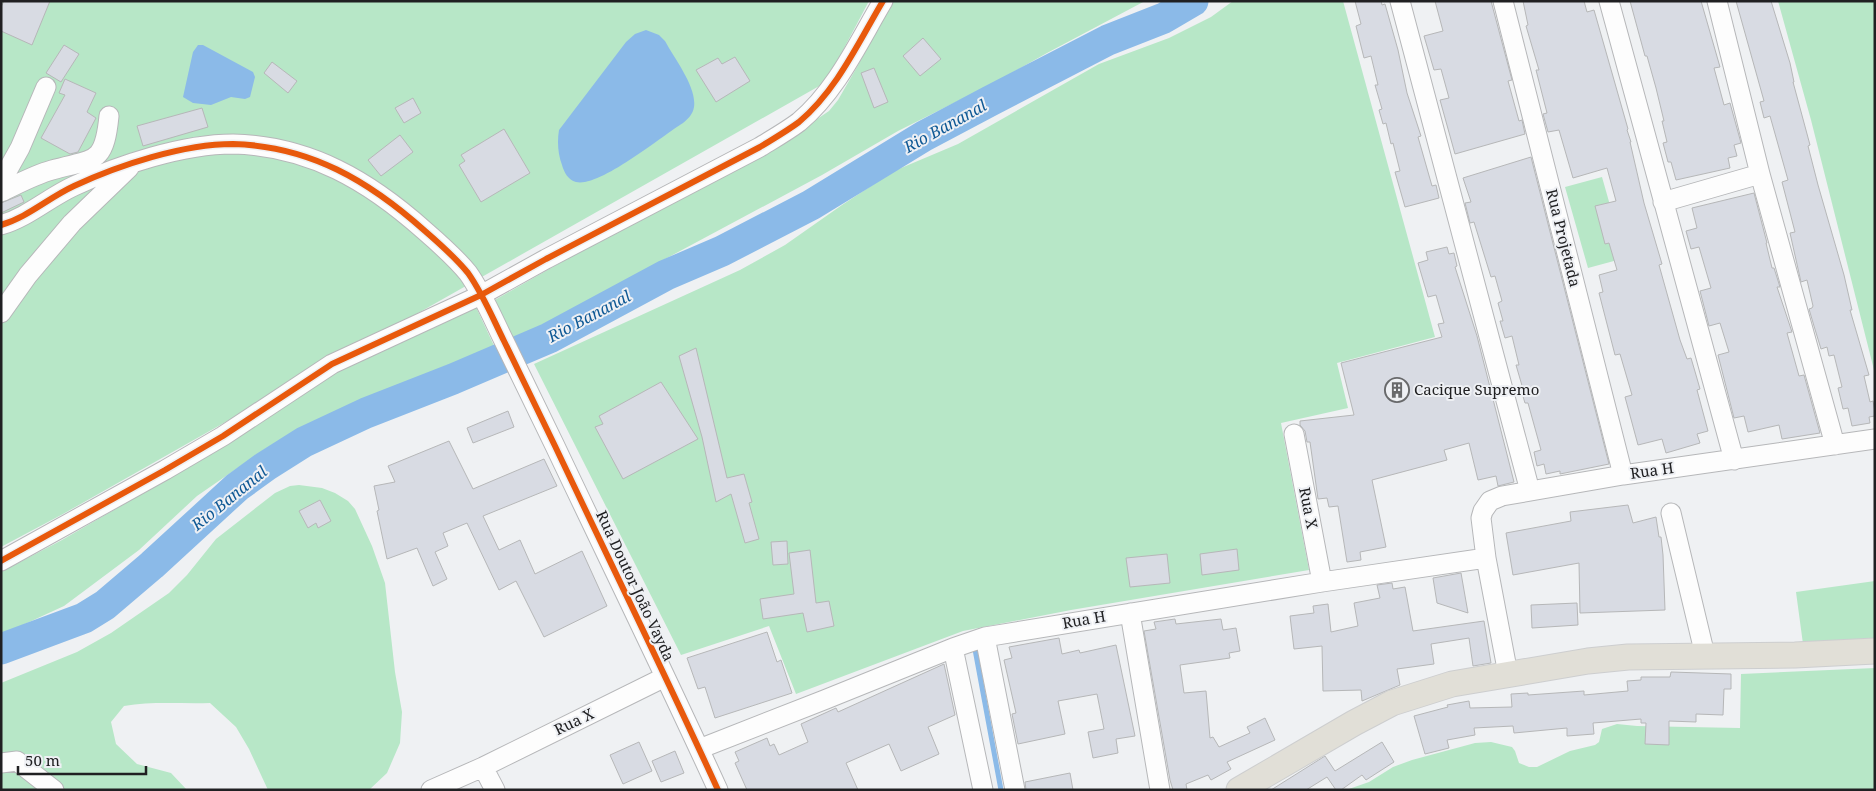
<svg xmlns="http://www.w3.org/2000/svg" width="1876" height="791" font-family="'Noto Serif',serif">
	<rect width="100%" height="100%" fill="#eff1f3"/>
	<path fill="#b7e7c7" d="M1 1H869L832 71 821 85 63 514 1 547Z
		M892 1H1145L1047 53 994 83 898 131 822 175 512 341 493 301 618 230 795 134 829 111 838 100 857 67Z
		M1233 1H1343L1435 337 1337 363 1348 408 1281 423 1309 570 1071 610 963 631 796 694 769 626 681 655 534 364 740 270 785 245 842 205 894 171 958 144 1099 64 1169 38 1211 17Z
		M1778 1H1875V374L1811 120Z
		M1602 177 1625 258 1588 268 1565 187Z
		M475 305 496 350 379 394 335 412 265 449 197 496 139 550 64 606 1 635V572L62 540 181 471 329 373Z
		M299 485 322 488 335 493 348 501 355 509 372 546 385 583 395 672 402 712 400 743 387 773 369 790H268L249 749 236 727 210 703C181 704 152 701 124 706L111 722 116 744 137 764 171 773 187 790H1V683L77 652 111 633 169 593 187 575 216 539 275 493 290 486Z
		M1875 581V640L1803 644 1796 592Z
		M1875 668V790H1346L1369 782 1393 767 1412 760 1475 743 1491 742 1512 747 1515 751 1519 763 1529 767H1537L1570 751 1595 745 1599 742 1602 729 1617 724 1637 726 1740 728 1741 674Z"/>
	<path fill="#8bbae8" d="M646 30 659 35 665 41C674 58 697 87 694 107 693 114 688 119 683 123 662 136 599 188 576 182 568 180 564 172 562 165 558 154 557 142 559 130L626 42 635 34Z
		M198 45H203L253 72 255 77 250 97 245 99 231 97 211 105 193 103 183 97 193 52Z"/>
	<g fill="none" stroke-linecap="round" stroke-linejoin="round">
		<path stroke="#8bbae8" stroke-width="5" d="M974 644 1001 790"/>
		<path stroke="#8bbae8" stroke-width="31" d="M1 649 84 618 105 605 152 565 237 487 266 466 304 442 366 413 453 379 549 338 666 275 722 251 811 205 924 136 990 101 1108 40 1164 18 1193 1"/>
	</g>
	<path fill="#d8dbe3" stroke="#b6b7b8" d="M4 1H50L32 45 1 31V7Z
		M1355 1H1381L1382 5 1385 4 1398 50 1407 93 1421 136 1418 137 1432 186 1436 185 1439 198 1405 207 1395 172 1400 171 1393 143 1391 144 1386 123 1383 124 1379 110 1382 109 1375 85H1378L1371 56 1364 58 1356 26 1361 24Z
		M1435 1H1491L1512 80 1508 81 1519 121 1522 120 1525 134 1455 154 1440 100 1449 98 1441 69 1434 70 1424 36 1443 31Z
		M1523 1H1584L1587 12 1594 10 1628 129 1627 130 1631 142H1630L1644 203 1662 264 1659 265 1680 340 1687 359 1691 358 1696 375 1700 389 1697 390 1708 431 1697 434 1700 443 1666 453 1662 439 1638 445 1625 397 1632 395 1620 354 1615 355 1599 293 1603 292 1599 275 1617 270 1609 243 1605 244 1595 206 1616 201 1607 168 1573 178 1559 130 1548 132 1543 114 1547 113 1536 70H1539L1526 26 1528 25Z
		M1630 1H1701L1720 67 1714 68 1724 105 1730 103 1741 143 1734 145 1737 156 1728 158 1730 168 1676 180 1671 162H1668L1663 143 1667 142 1662 121H1664L1656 88 1647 56H1645Z
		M1736 1H1771L1790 63 1794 82H1793L1810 145 1808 146 1818 185 1844 275 1852 310H1850L1869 375 1864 376 1870 402 1873 401 1875 412V416L1869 417 1870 423 1852 426 1848 408 1843 409 1838 388 1842 387 1834 355 1829 356 1827 347 1821 349 1814 326 1809 309 1812 308 1813 306 1807 280 1801 282 1790 233 1795 232 1782 182 1788 180 1770 116 1764 118 1760 102 1764 101Z
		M923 38 941 59 920 76 903 56Z
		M64 45 79 54 61 82 46 73Z
		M735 57 750 81 716 102 696 70 718 58 722 64Z
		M272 62 297 81 288 93 264 73Z
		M874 68 888 102 874 108 861 73Z
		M65 79 96 93 87 112 96 118 78 152 70 154 41 138 65 95 59 93Z
		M413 98 421 113 404 123 395 108Z
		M202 108 208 127 143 146 137 126Z
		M504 129 530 173 481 202 459 165 465 161 461 155Z
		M400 135 413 152 381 176 368 160Z
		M1531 157 1609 464 1560 474V471L1546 474 1544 464 1537 466 1534 452 1541 450 1528 403H1525L1521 390 1523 389 1516 365H1519L1512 336 1505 338 1500 321H1503L1498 303 1502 301 1495 276 1491 277 1474 222 1470 223 1465 203 1471 202 1463 178Z
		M1754 193 1767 243H1766L1772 268H1774L1780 287H1777L1792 332 1787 333 1799 376 1804 375 1820 433 1782 439 1779 425 1748 432 1744 416 1734 418 1718 355 1729 352 1720 323 1709 326 1700 291 1711 288 1699 247 1691 249 1686 231 1697 228 1692 208Z
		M21 195 24 202 1 213V203Z
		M1447 247 1449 254 1454 253 1457 266 1455 267 1477 336 1514 482 1498 486 1496 476 1478 480 1469 443 1444 450 1447 460 1372 480 1386 547 1360 552 1361 560 1347 562 1338 506 1329 507 1327 498 1318 499 1310 442H1307L1305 431 1300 425V421L1354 415 1341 363 1442 337 1438 324 1444 323 1436 295 1428 297 1418 263 1428 260 1426 252Z
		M696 348 727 478 744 474 752 502 749 503 759 539 745 543 731 494 716 502 702 437 679 356Z
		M661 382 698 439 623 479 595 427 603 424 599 416Z
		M508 411 514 427 473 443 467 428Z
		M449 441 473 489 544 459 557 486 483 516 499 550 520 540 535 574 582 551 607 606 544 637 516 581 499 590 467 523 443 533 448 546 435 552 447 579 433 586 417 548 387 559 377 511 379 510 374 486 395 482 388 466Z
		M320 500 331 521 318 528 316 523 308 528 299 511Z
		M1628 505 1633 523 1656 517 1659 537H1661L1663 555 1665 610 1580 613 1579 563 1513 575 1506 533 1571 521 1570 512Z
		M787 541 788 564 773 565 771 542Z
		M1237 549 1239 570 1202 575 1200 554Z
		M810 550 816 603 829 601 834 626 807 632 803 613 763 619 760 599 794 594 789 553Z
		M1167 554 1170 583 1130 587 1126 558Z
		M1461 573 1468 613 1437 603 1433 578Z
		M1392 583 1393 589 1405 587 1413 631 1484 621 1491 663 1473 666 1469 638 1431 644 1434 664 1397 669 1400 685 1362 701 1361 690 1323 691 1322 646 1294 649 1290 616 1314 613 1313 606 1328 604 1331 632 1358 626 1354 603 1380 598 1377 585Z
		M1577 603 1578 625 1532 628 1531 605Z
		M1175 619 1176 624 1221 619 1223 630 1236 628 1240 651 1229 653 1230 658 1180 665 1184 693 1206 691 1210 738 1213 737 1219 747 1250 733 1247 727 1265 718 1275 740 1227 762 1231 769 1211 780 1208 775 1186 784 1187 790H1173L1170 780 1144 631 1156 629 1154 622Z
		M767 632 777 662 781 660 792 693 715 718 705 687 698 689 687 658Z
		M1059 638 1062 654 1079 650 1080 653 1116 645 1135 736 1116 739 1118 753 1093 758 1088 732 1104 729 1097 694 1058 701 1065 734 1018 744 1012 714 1016 713 1004 660 1012 658 1009 647Z
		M944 664 955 715 928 727 939 754 901 771 889 744 846 763 858 790H747L735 763 739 761 735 752 767 738 770 746 774 744 779 755 808 742 801 724 836 708 838 712Z
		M1671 672 1731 674V689H1724L1723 715 1696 714V722L1669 721V745L1645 744 1646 723H1641V719L1593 723 1594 734 1567 736V728L1514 733 1513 726 1474 728 1475 735 1447 740 1449 748 1425 754 1414 716 1448 707 1447 705 1469 701 1470 708 1512 707 1511 694 1528 693V695L1584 691V695L1628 691 1627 681 1641 680V677H1670Z
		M639 742 652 771 623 784 610 755Z
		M1382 742 1394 762 1366 780 1362 775 1341 790H1336L1327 777 1306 790H1271L1325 756 1335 771Z
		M675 751 684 773 661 782 652 761Z
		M1070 773 1073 790H1026L1025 782Z"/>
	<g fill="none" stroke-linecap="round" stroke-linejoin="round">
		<defs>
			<path id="minor" d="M1400 1 1530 491
				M1503 1 1623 475
				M1609 1 1734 460
				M1717 1 1760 174 1835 445
				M1 182 20 148 46 87
				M1 192C18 184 34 175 52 170 94 158 104 166 109 116
				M1663 202 1760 174
				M1 225C28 217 48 198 74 186 119 165 183 144 233 144 310 146 369 181 425 231 440 244 455 257 468 273 483 294 493 319 504 341 521 376 538 411 555 446 609 560 665 674 718 790
				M1 313 28 275 72 223 129 168
				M1294 434 1322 582
				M1671 513 1705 655
				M1 561 165 470 223 436 332 364 481 295 546 259 760 147C773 139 787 131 799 122 837 90 858 43 883 1
				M1130 613 1160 790
				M985 637 1015 790
				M953 648 983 790
				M1508 674 1486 558 1481 518 1483 511 1490 501 1502 496 1623 475 1875 439
				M699 749 824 700 953 648 985 637 1322 582 1486 558
				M1 763 17 761 54 790
				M483 767 495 790
				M431 790 483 767 665 677"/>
			<path id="major" d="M1239 790 1354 723 1392 703 1452 684 1588 661 1628 657 1795 655 1875 651"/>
		</defs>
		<use href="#minor" stroke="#b6b7b9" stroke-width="21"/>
		<use href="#major" stroke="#cdcecf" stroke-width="27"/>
		<use href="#minor" stroke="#fdfdfd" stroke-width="19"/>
		<use href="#major" stroke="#e1dfd7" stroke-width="25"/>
		<defs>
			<path id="cycleway" d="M1 225C28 217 48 198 74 186 119 165 183 144 233 144 310 146 369 181 425 231 440 244 455 257 468 273 483 294 493 319 504 341 521 376 538 411 555 446 609 560 665 674 718 790
				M1 561 165 470 223 436 332 364 481 295 546 259 760 147C773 139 787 131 799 122 837 90 858 43 883 1"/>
		</defs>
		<use href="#cycleway" stroke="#eef0f4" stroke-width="9"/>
		<use href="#cycleway" stroke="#e8590c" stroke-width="6"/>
	</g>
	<defs>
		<symbol id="building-ring" viewBox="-11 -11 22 22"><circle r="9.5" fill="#eef0f4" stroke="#68696b" stroke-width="1.5"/><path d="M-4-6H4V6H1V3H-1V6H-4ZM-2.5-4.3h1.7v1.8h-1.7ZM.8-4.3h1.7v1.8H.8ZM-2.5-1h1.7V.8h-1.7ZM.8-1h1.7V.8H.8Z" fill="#68696b"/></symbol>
	</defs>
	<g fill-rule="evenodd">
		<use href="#building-ring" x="1383" y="376" width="28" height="28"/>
	</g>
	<g text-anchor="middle" stroke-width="4" stroke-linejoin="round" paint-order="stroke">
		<g font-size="15" fill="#202022" stroke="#eef0f4">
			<text transform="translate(1563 238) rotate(76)" y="5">Rua Projetada</text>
			<text transform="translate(1652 471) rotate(-8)" y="5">Rua H</text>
			<text transform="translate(1308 508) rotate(79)" y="5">Rua X</text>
			<text transform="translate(635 586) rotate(65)" y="5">Rua Doutor João Vayda</text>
			<text transform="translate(1084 620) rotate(-10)" y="5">Rua H</text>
			<text transform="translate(574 722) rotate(-26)" y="5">Rua X</text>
		</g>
		<g font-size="15" fill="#202022" stroke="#eef0f4" text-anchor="start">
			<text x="1414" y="395">Cacique Supremo</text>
		</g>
		<g font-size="16" font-style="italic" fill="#0f5995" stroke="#eef0f4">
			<text transform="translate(945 126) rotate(-29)" y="6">Rio Bananal</text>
			<text transform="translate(589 316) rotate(-28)" y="6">Rio Bananal</text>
			<text transform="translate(229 498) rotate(-39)" y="6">Rio Bananal</text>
		</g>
	</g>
	<rect width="1876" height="791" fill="none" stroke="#202022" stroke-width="5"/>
	<path d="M18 766v8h128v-8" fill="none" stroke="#202022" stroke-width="2.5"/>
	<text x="25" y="766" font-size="15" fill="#202022" stroke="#eef0f4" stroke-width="4" paint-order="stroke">50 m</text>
</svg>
